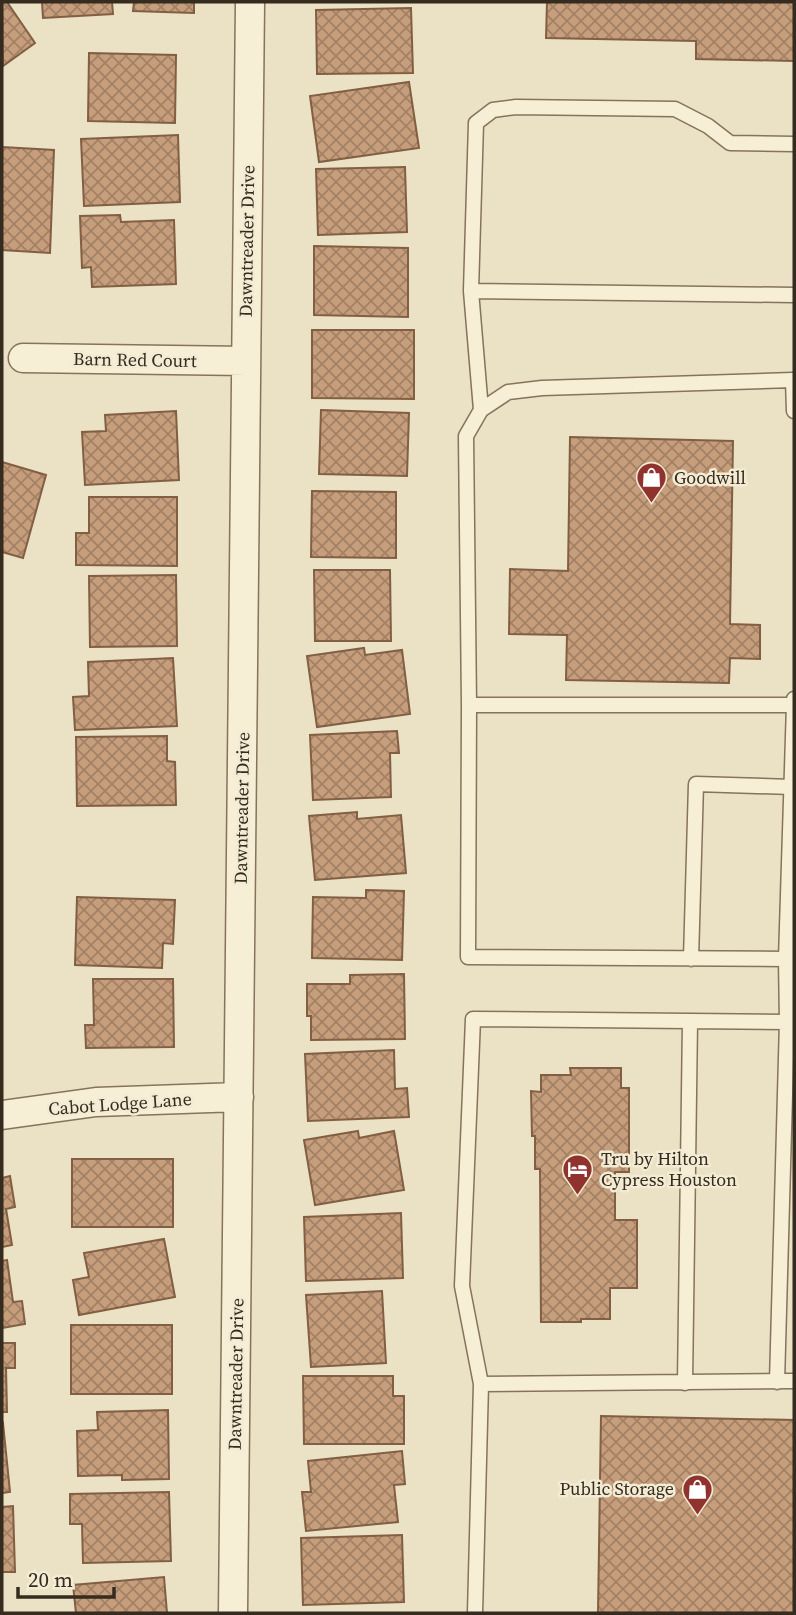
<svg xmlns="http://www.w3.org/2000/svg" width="796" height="1615" font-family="'Source Serif 4',serif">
	<defs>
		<pattern id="building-cross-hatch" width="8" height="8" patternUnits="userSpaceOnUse" patternTransform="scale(1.75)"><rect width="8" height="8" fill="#c79e7c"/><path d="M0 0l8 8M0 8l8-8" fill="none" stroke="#a28165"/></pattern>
	</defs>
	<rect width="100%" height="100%" fill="#ebe1c4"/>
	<path fill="url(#building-cross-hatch)" stroke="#825f43" stroke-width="2" d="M2 2H7L35 43 3 66Z
		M42 2H112L113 14 43 18Z
		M134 2H194V13L133 11Z
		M547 2H794V61L696 59V41L546 38Z
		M411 8 413 73 317 74 316 10Z
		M89 53 176 55 175 123 88 121Z
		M409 82 419 148 319 162 310 96Z
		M178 135 180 202 84 206 81 139Z
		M2 147 54 150 50 253 2 250Z
		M405 167 407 232 318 235 316 169Z
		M120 215 121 222 174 220 176 284 92 287 91 267 82 268 80 216Z
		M314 246 408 248V317L314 315Z
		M312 330H414V399L312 398Z
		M321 410 409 413 407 476 319 474Z
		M176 411 179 480 85 485 82 432 106 431 105 415Z
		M570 437 733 441 730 624 760 625V659L730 658 729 683 566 680 567 635 509 634 510 569 568 571Z
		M2 462 46 475 23 558 2 552Z
		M312 491 396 492V558L311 557Z
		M89 497H177V566L76 565V533H89Z
		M314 570H390L391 641H315Z
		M176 575 177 646 90 647 89 576Z
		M364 648 365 655 402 650 410 714 317 727 307 656Z
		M173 658 177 726 75 730 73 697 89 696 88 662Z
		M397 731 399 753H390L391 797 313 800 310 735Z
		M167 736V761L175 762 176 805 77 806 76 737Z
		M357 812V819L401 815 406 873 315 880 309 816Z
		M366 890 404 891 402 960 312 958 313 897 366 898Z
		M77 897 175 900 173 944 163 943 162 968 75 965Z
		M404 974 405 1039 311 1040V1016H307V984H350V975Z
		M93 979H173L174 1047 86 1048 85 1025H94Z
		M394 1050 395 1089 407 1088 409 1117 308 1121 305 1054Z
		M570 1068H621V1088H629V1172H615V1220H637V1288H610V1319H581V1322H541L540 1169H535V1136H532L531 1091 541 1092V1075H571Z
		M358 1131 359 1138 394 1131 404 1190 315 1205 304 1140Z
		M72 1159H173V1227H72Z
		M10 1176 15 1207 6 1209 12 1245 2 1247V1178Z
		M401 1213 403 1278 306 1281 304 1217Z
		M164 1239 175 1297 79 1315 73 1280 89 1277 84 1253Z
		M7 1260 13 1302 22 1301 25 1324 2 1328V1261Z
		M382 1291 386 1363 311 1367 306 1295Z
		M71 1325H172V1394H71Z
		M2 1343H15V1368H6L7 1412H2Z
		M303 1376H393V1396H404V1444H304Z
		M168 1410 169 1479 122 1480V1475L78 1476 77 1431 98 1430 97 1412Z
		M601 1416 794 1420V1613H598Z
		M3 1423 10 1492 2 1493V1424Z
		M402 1451 405 1484 394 1485 398 1522 306 1531 302 1492H311L308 1461Z
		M169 1492 171 1561 83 1563 82 1524H70V1494Z
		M13 1506 15 1572H2V1507Z
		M402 1535 404 1602 303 1605 301 1538Z
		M164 1577 167 1613H76L73 1585Z"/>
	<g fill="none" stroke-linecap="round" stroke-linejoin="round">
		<defs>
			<path id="lane" d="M471 291 476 123 493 110 516 107 675 109 708 126 730 143 794 144
				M481 410 471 291 794 295
				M794 411 793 380 542 388 508 392 481 410 466 436 469 705H794V699
				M469 705 468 957 786 959 794 705
				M691 959 696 784 792 787
				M786 959 787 1022
				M685 1383 690 1021 787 1022 777 1382
				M481 1384 462 1286 473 1019 690 1021
				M475 1613 481 1384 794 1381"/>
			<path id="street" d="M23 358 246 361
				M2 1115 96 1102 239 1097
				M233 1613 250 2"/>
		</defs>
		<use href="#lane" stroke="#85735b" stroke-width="17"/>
		<use href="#street" stroke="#85735b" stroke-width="31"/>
		<use href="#lane" stroke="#f7eed6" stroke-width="14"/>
		<use href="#street" stroke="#f7eed6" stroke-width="28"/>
	</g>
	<defs>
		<symbol id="shop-pin" viewBox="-11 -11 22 30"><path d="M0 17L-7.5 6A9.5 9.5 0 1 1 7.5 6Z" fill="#90332f" stroke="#f3ebd3"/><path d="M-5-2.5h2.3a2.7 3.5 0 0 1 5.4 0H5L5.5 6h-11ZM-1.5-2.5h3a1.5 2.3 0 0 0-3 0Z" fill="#fff"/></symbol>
		<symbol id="hotel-pin" viewBox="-11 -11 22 30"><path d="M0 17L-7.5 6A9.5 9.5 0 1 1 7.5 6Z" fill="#90332f" stroke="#f3ebd3"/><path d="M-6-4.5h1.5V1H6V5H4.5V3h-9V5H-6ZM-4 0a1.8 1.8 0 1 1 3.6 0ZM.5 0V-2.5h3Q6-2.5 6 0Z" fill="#fff"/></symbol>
	</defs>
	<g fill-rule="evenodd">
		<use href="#shop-pin" x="634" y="460" width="35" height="47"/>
		<use href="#hotel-pin" x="560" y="1152" width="35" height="47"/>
		<use href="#shop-pin" x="680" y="1472" width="35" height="47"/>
	</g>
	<g text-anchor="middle" stroke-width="5" stroke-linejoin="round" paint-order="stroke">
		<g font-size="18" fill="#352b1f" stroke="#f3ebd3">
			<text transform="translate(247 241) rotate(-89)" y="6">Dawntreader Drive</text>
			<text transform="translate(135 360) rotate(1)" y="6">Barn Red Court</text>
			<text transform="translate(242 808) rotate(-89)" y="6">Dawntreader Drive</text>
			<text transform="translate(120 1104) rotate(-4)" y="6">Cabot Lodge Lane</text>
			<text transform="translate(236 1374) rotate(-89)" y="6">Dawntreader Drive</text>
		</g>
		<g font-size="18" fill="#352b1f" stroke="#f3ebd3" text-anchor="start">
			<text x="674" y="484">Goodwill</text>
			<text x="601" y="1165">Tru by Hilton<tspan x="601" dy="21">Cypress Houston</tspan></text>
			<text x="674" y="1495" text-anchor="end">Public Storage</text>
		</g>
	</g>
	<rect width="796" height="1615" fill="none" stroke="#352b1f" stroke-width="7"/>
	<path d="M18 1587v10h96v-10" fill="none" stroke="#352b1f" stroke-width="3.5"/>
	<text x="28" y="1587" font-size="21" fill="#352b1f" stroke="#f3ebd3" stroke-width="5" paint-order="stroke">20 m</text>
</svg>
